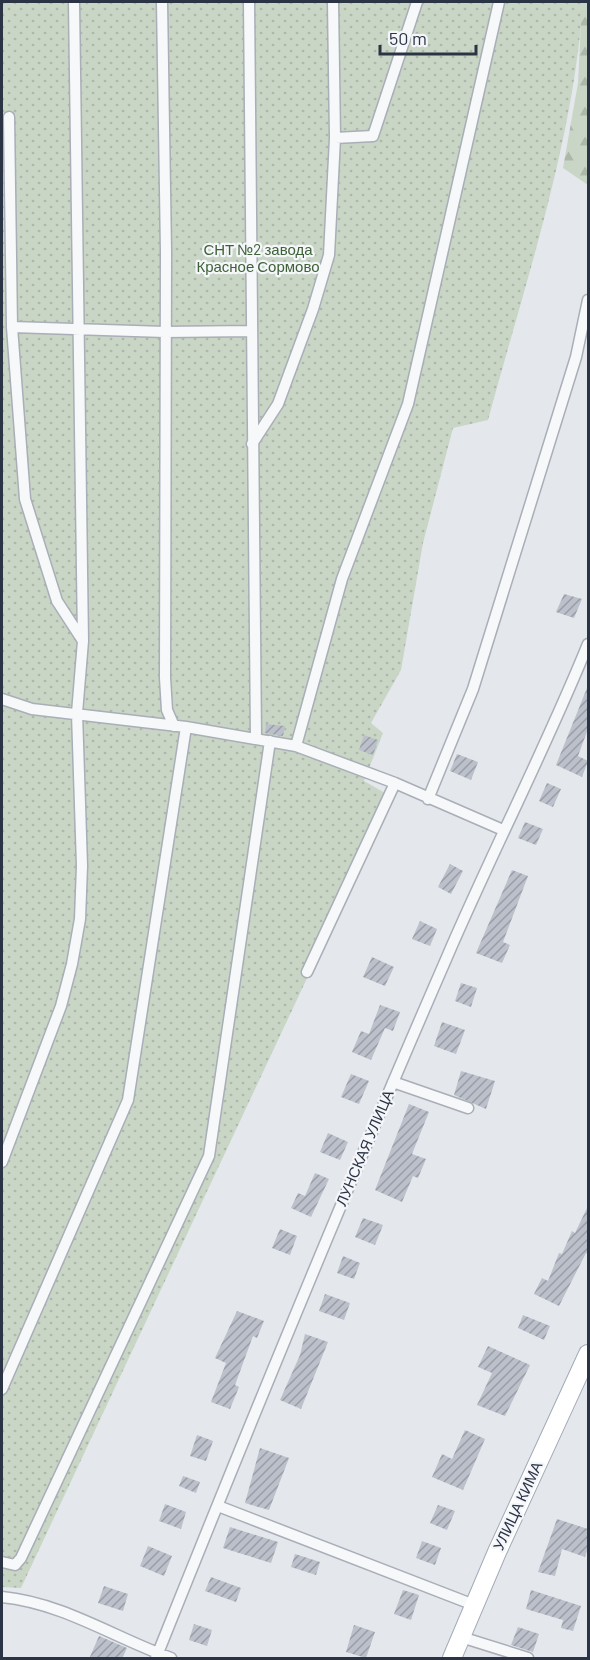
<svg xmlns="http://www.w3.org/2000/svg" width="590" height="1660" font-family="Barlow,sans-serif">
	<defs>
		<pattern id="grass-dots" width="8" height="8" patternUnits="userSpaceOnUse" patternTransform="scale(1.5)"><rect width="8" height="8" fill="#c9d6c5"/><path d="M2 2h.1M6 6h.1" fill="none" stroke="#adb8ab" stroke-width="1.8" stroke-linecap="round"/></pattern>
		<pattern id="forest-firs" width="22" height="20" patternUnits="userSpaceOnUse" patternTransform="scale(1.5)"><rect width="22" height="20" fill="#c9d6c5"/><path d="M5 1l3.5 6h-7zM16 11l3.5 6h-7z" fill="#adb8ab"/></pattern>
		<pattern id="building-hatch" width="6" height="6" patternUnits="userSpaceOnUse" patternTransform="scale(1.5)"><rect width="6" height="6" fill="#bbc0ca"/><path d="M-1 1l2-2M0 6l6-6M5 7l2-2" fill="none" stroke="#989da6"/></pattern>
	</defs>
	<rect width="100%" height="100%" fill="#e4e7ec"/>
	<path fill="url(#grass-dots)" d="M2 2H583C573 144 525 283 488 420L453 428 423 543 401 670 371 723 383 733 364 781 392 797 21 1588 2 1587Z"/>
	<path fill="url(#forest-firs)" d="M582 2H588V185L563 168 578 83Z"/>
	<path fill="url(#building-hatch)" d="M564 594 582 599 574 618 556 612Z
		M587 688 588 729 578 756 588 761 582 777 556 765Z
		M266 724 285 726 283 736 265 733Z
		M364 735 378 740 373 755 359 750Z
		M457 754 478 762 471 780 450 771Z
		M547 783 561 789 553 807 539 801Z
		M525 822 543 829 536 845 518 838Z
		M450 864 463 871 451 894 438 887Z
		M512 870 528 876 503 942 510 945 502 963 476 953Z
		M420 921 437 929 430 946 412 939Z
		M372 957 394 967 385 986 363 977Z
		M461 983 477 988 471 1007 455 1001Z
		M380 1005 400 1012 393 1031 385 1028 371 1060 352 1052 361 1031 369 1034Z
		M442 1022 465 1030 456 1054 434 1046Z
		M461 1071 495 1081 486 1109 454 1095Z
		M351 1074 369 1081 359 1104 341 1097Z
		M409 1104 429 1112 412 1154 426 1159 418 1178 413 1176 402 1202 375 1190Z
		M328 1133 348 1142 340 1160 320 1152Z
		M315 1173 329 1179 311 1217 291 1208 298 1193 305 1196Z
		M588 1206V1254L586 1253 559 1306 534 1294 542 1278 548 1281 559 1253 562 1254 572 1231 575 1233Z
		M363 1218 383 1225 375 1245 355 1237Z
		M280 1229 297 1236 290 1255 272 1248Z
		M343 1256 360 1263 354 1279 337 1273Z
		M325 1294 350 1303 344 1320 319 1311Z
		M237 1311 264 1321 257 1338 253 1336 235 1385 239 1387 230 1409 211 1402 226 1363 215 1358Z
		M523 1315 550 1326 544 1340 518 1328Z
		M305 1334 328 1342 301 1409 280 1400 300 1355Z
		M488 1346 530 1365 505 1416 477 1405 492 1373 478 1367Z
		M465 1430 485 1439 463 1490 432 1477 442 1454 452 1459Z
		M197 1435 213 1441 206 1461 190 1456Z
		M260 1448 289 1458 269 1510 245 1503Z
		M183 1476 200 1482 196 1493 179 1486Z
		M165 1504 186 1512 181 1529 159 1521Z
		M438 1505 455 1511 447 1530 430 1523Z
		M557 1519 588 1529V1548L585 1557 562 1549 555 1576 538 1572Z
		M230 1527 278 1542 271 1563 223 1548Z
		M422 1541 441 1548 435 1565 416 1558Z
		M148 1546 172 1556 164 1576 140 1566Z
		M295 1554 320 1562 316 1575 291 1567Z
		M211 1577 241 1588 236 1602 205 1591Z
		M104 1586 128 1594 123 1611 98 1603Z
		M403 1590 419 1595 411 1620 394 1614Z
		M531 1590 581 1606 573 1631 561 1628 563 1620 526 1609Z
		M194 1624 212 1630 207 1646 189 1640Z
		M354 1625 375 1632 366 1658 346 1652Z
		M518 1627 539 1634 533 1652 511 1645Z
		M99 1636 127 1648 122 1659H89Z"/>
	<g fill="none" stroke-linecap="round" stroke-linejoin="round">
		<defs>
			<path id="street" d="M162 2 166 252 165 678 167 710 174 726
				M249 2 256 739
				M9 117 12 327 25 499 57 601 83 641
				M335 138 373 136 417 2
				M12 327 165 332 251 331
				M252 444 278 404 313 309 329 255 335 138 333 2
				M2 699 32 709 186 727 296 746 395 783 503 830
				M296 746 342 579 408 404 499 2
				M428 799 473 689 576 357 588 300
				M307 972 395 783
				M393 1082 468 1108
				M2 1162 61 1006 72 964 80 919 82 866 77 713 83 641 74 2
				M2 1389 128 1100 186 727
				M218 1506 474 1605
				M2 1562 15 1565 21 1558 209 1156 270 741
				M2 1597C63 1603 115 1638 171 1658
				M461 1637 528 1658
				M156 1658C250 1423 346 1189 447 957 492 852 545 750 588 644"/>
			<path id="primary" d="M452 1658 497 1552 588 1354"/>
		</defs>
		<use href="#street" stroke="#a9aeb7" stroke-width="13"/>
		<use href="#primary" stroke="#a3abb8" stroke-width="20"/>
		<use href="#street" stroke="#f7f8fa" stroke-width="10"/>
		<use href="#primary" stroke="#fff" stroke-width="18"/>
	</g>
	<g text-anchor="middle" stroke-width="4.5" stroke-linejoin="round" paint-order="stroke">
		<g font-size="15" fill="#3f6138" stroke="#f4f6f9">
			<text x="258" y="255">СНТ №2 завода<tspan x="258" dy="17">Красное Сормово</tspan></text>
		</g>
		<g font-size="15" fill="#2b3445" stroke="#f4f6f9">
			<text transform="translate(365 1148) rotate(-67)" y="5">ЛУНСКАЯ УЛИЦА</text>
			<text transform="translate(518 1506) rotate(-65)" y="5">УЛИЦА КИМА</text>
		</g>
	</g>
	<rect width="590" height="1660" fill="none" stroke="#2b3445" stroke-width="6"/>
	<path d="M380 45v9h96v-9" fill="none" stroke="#2b3445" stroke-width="3"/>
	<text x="389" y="45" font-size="18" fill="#2b3445" stroke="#f4f6f9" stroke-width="4.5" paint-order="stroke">50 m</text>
</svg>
